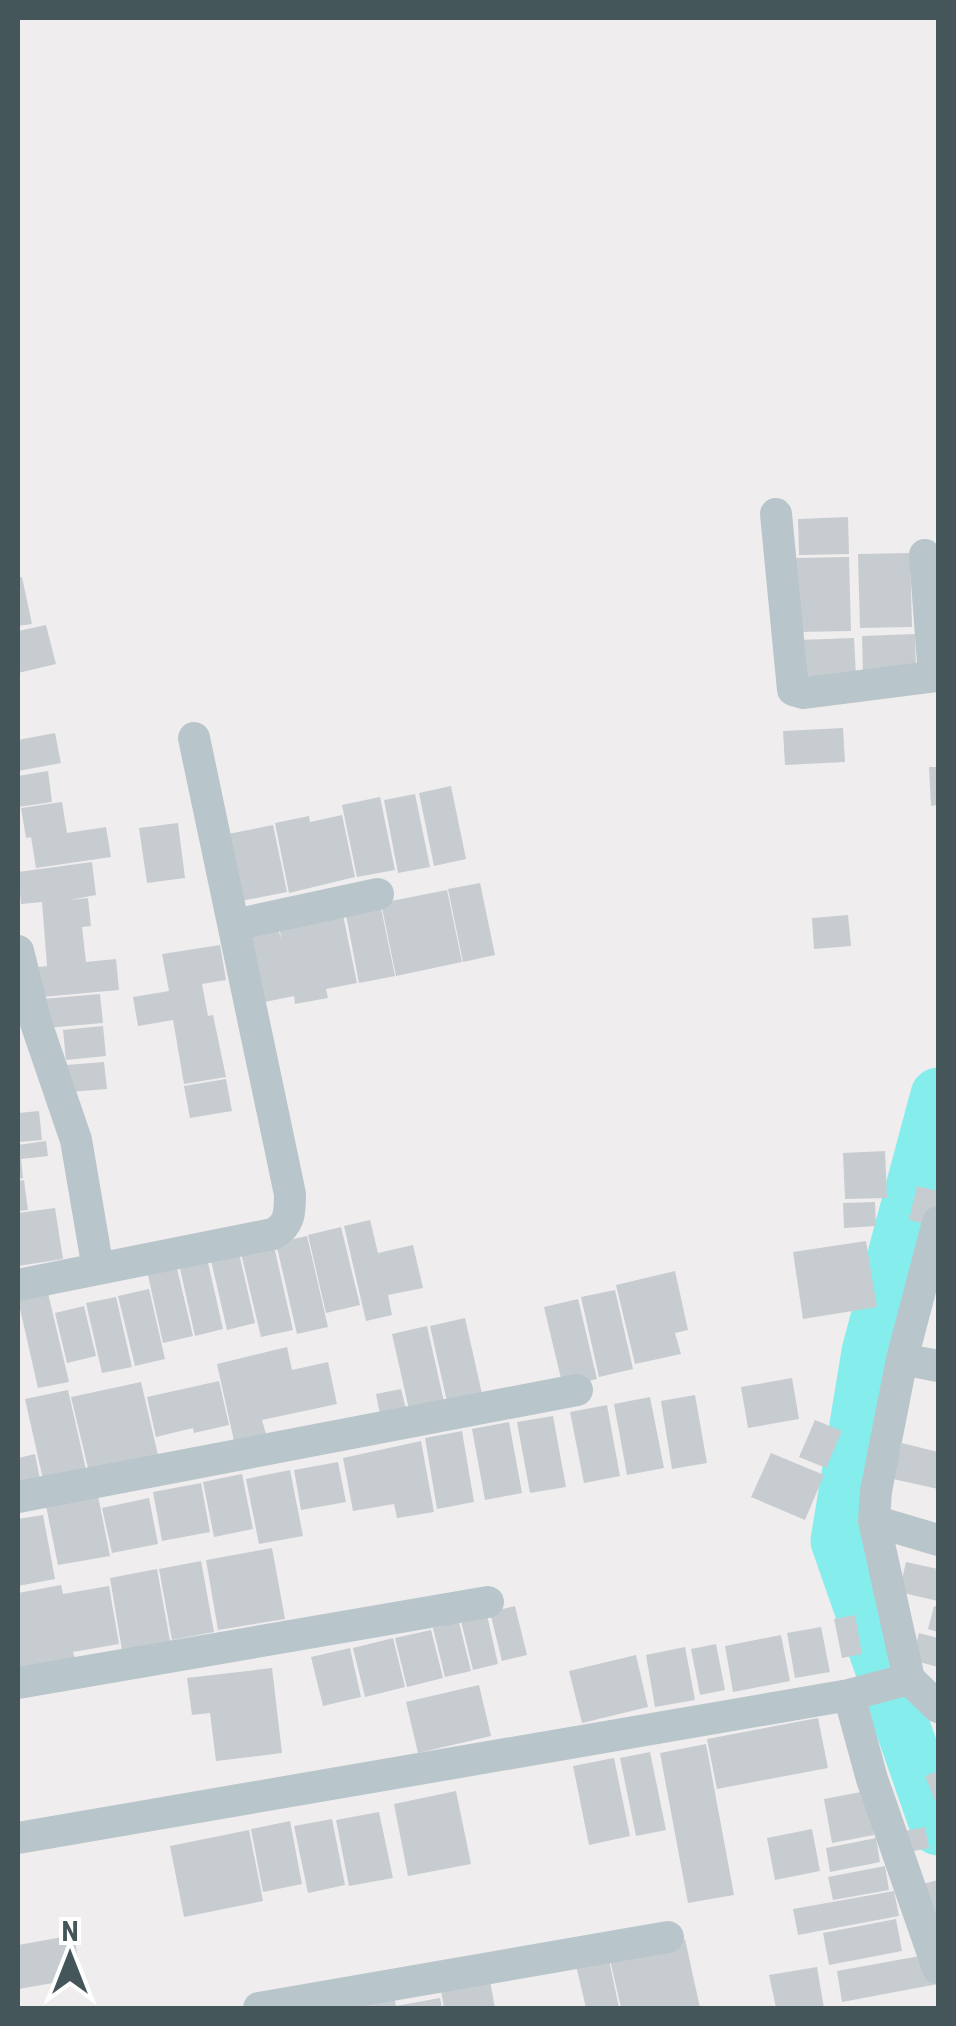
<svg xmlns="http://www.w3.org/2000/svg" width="956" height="2026" font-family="'Roboto Condensed',sans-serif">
	<rect width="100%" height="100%" fill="#f0edee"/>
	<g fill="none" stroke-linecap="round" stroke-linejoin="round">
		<path stroke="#85eeed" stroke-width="55" d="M938 1095 869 1352 838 1541 938 1828"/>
	</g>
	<path fill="#c7ccd0" d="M848 517 849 554 799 555 798 519Z
		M910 553 912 627 860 628 858 554Z
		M849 557 851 631 798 632 796 558Z
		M22 577 32 624 18 626V578Z
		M46 625 56 664 18 673V631Z
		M915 634 916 672 863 674 862 636Z
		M854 638 856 676 799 677 798 640Z
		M843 728 845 762 785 765 783 731Z
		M55 733 61 763 18 771V740Z
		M929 767H938V805L931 806Z
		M48 771 52 802 18 807V776Z
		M451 786 466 859 434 866 419 793Z
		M415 794 430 867 398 873 384 800Z
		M380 797 395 870 357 877 342 805Z
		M62 802 67 833 106 827 111 857 36 868 31 837 26 838 21 808Z
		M342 815 355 877 289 893 275 823 309 816 310 822Z
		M178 823 185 878 147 883 139 828Z
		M273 825 287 892 241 901 228 834Z
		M92 862 96 895 69 900 88 898 91 926 82 927 86 962 116 959 119 990 41 997 38 967 47 966 42 902 21 904 18 872Z
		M480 883 495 955 463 962 448 889Z
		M447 890 462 962 396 976 381 903Z
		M380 903 395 976 359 983 345 910Z
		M342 910 357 983 326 989 328 998 295 1004 294 996 260 1003 245 930 277 924 281 939 279 924Z
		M848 915 851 946 814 949 812 918Z
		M220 945 226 980 202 984 208 1016 213 1015 226 1077 184 1084 173 1020 138 1026 133 997 169 991 162 954Z
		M100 994 103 1023 45 1028 43 999Z
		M103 1026 106 1056 66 1060 63 1030Z
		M104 1062 107 1089 70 1092 66 1065Z
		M226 1079 232 1111 190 1118 184 1086Z
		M39 1111 42 1140 18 1142V1113Z
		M46 1141 48 1156 21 1159 23 1178 18 1179V1145Z
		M885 1151 887 1198 845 1199 843 1153Z
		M24 1180 28 1210 18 1211V1181Z
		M917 1186 938 1191 934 1226 909 1220Z
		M875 1202 876 1226 844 1228 843 1203Z
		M55 1208 63 1259 18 1266V1213Z
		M370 1220 378 1253 413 1245 423 1288 388 1295 392 1315 366 1321 344 1226Z
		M341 1227 360 1305 326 1313 308 1235Z
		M307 1236 328 1327 297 1334 276 1243Z
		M866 1241 877 1307 803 1319 793 1252Z
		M273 1242 293 1330 261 1337 240 1249Z
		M238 1249 255 1323 227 1330 210 1256Z
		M207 1258 223 1329 195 1336 179 1264Z
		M176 1264 193 1336 163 1343 147 1271Z
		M675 1271 688 1330 675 1333 681 1354 635 1364 616 1285Z
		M149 1289 165 1359 135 1366 118 1296Z
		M615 1290 633 1369 599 1377 581 1297Z
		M48 1293 69 1382 38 1388 18 1300Z
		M116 1297 132 1367 102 1373 86 1303Z
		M578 1299 597 1379 563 1387 544 1307Z
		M84 1306 96 1356 67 1363 55 1313Z
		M465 1318 483 1398 448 1406 430 1326Z
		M427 1326 445 1406 410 1414 392 1334Z
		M287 1347 292 1370 328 1362 337 1404 262 1420 266 1434 234 1441 217 1364Z
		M792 1378 799 1419 748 1428 741 1387Z
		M219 1381 229 1425 194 1433 193 1428 156 1437 147 1397Z
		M141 1382 158 1455 89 1472 71 1397Z
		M401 1389 407 1413 381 1419 376 1394Z
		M68 1390 87 1474 44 1484 25 1399Z
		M695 1395 707 1463 672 1469 661 1401Z
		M650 1397 664 1468 627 1475 614 1404Z
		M607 1405 620 1476 584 1483 570 1412Z
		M553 1416 566 1487 530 1493 517 1422Z
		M815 1420 842 1431 826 1468 799 1457Z
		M509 1422 522 1493 485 1500 472 1429Z
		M462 1431 474 1502 437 1509 425 1438Z
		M421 1441 434 1512 397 1518 394 1504 353 1511 343 1458Z
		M902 1443 938 1452V1489L893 1479Z
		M771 1453 824 1475 805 1520 751 1497Z
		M35 1454 41 1484 18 1489V1458Z
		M338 1462 346 1502 301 1510 294 1470Z
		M290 1470 303 1536 259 1544 246 1479Z
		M242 1474 253 1529 214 1537 203 1482Z
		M201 1483 210 1532 162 1541 153 1492Z
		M98 1496 110 1556 58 1565 46 1506Z
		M149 1498 158 1544 112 1553 102 1508Z
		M43 1515 55 1579 18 1586V1519Z
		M272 1548 285 1619 218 1630 206 1560Z
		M201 1561 214 1632 172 1640 159 1569Z
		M906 1562 938 1569V1601L899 1592Z
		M157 1569 170 1641 122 1650 110 1578Z
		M61 1585 63 1594 109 1586 119 1644 73 1652 75 1659 19 1669 18 1593Z
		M515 1606 527 1655 502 1661 490 1612Z
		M934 1606 938 1607V1632L928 1629Z
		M487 1615 498 1664 473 1670 461 1621Z
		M855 1615 862 1654 842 1658 834 1619Z
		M459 1622 471 1671 445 1677 433 1628Z
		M821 1627 830 1672 795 1678 787 1633Z
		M431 1630 443 1678 407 1687 395 1638Z
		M919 1633 938 1638V1667L912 1660Z
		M781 1635 790 1681 733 1692 725 1646Z
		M393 1638 405 1687 365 1697 353 1648Z
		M716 1644 725 1690 700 1695 691 1649Z
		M685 1647 695 1700 655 1707 646 1655Z
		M350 1648 361 1697 323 1706 311 1657Z
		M636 1655 648 1707 582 1723 569 1671Z
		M272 1668 282 1753 216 1761 210 1713 192 1715 187 1678Z
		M479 1685 491 1736 418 1753 406 1702Z
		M818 1718 828 1768 717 1789 707 1739Z
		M706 1744 734 1895 688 1903 660 1753Z
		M650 1752 666 1830 636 1836 620 1758Z
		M614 1758 630 1836 589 1845 573 1766Z
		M938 1771V1808L925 1776Z
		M456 1791 471 1864 408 1876 394 1804Z
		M866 1791 874 1835 832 1843 824 1799Z
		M379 1812 393 1878 349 1886 336 1820Z
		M332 1819 345 1885 308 1893 294 1826Z
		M290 1821 302 1884 263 1892 251 1829Z
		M925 1827 929 1848 904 1853 900 1832Z
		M812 1829 820 1871 775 1880 767 1838Z
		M249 1830 263 1901 184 1917 170 1846Z
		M876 1838 880 1862 830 1872 826 1848Z
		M885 1866 889 1890 833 1900 828 1877Z
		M938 1880V1914L928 1917 919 1885Z
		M894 1891 899 1916 798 1935 793 1909Z
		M896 1919 902 1951 829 1965 823 1933Z
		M74 1935 81 1978 19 1989 18 1945Z
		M685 1939 700 2008H621L609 1955Z
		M931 1954 938 1984 842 2002 837 1971Z
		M608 1955 619 2008H586L575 1961Z
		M817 1967 824 2008H776L769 1975Z
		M490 1981 495 2008H444L441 1990Z
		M393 1992 396 2006 440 1998 442 2008H360L358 1998Z"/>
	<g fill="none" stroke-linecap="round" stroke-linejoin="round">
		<path stroke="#b8c6cb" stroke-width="32" d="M776 514 793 690 804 693 938 676
			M925 555 934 676
			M234 925 378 894
			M18 951 36 1023 76 1140 98 1269
			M18 1285 273 1234C290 1225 290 1212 290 1194L194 738
			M902 1359 938 1366
			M18 1497 577 1390
			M874 1521 938 1540
			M909 1679 874 1521 876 1491 902 1359 938 1222
			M18 1683 488 1602
			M849 1695 872 1779 938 1968
			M18 1838 849 1695 909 1679 938 1707
			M259 2008 668 1937"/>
	</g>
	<rect width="956" height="2026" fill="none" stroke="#45565b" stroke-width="40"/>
	<g transform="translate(70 1956)" stroke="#ffffff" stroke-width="8" paint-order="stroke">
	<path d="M0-8L18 38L0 25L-18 38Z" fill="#45565b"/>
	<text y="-15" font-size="28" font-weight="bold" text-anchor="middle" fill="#45565b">N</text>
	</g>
</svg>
